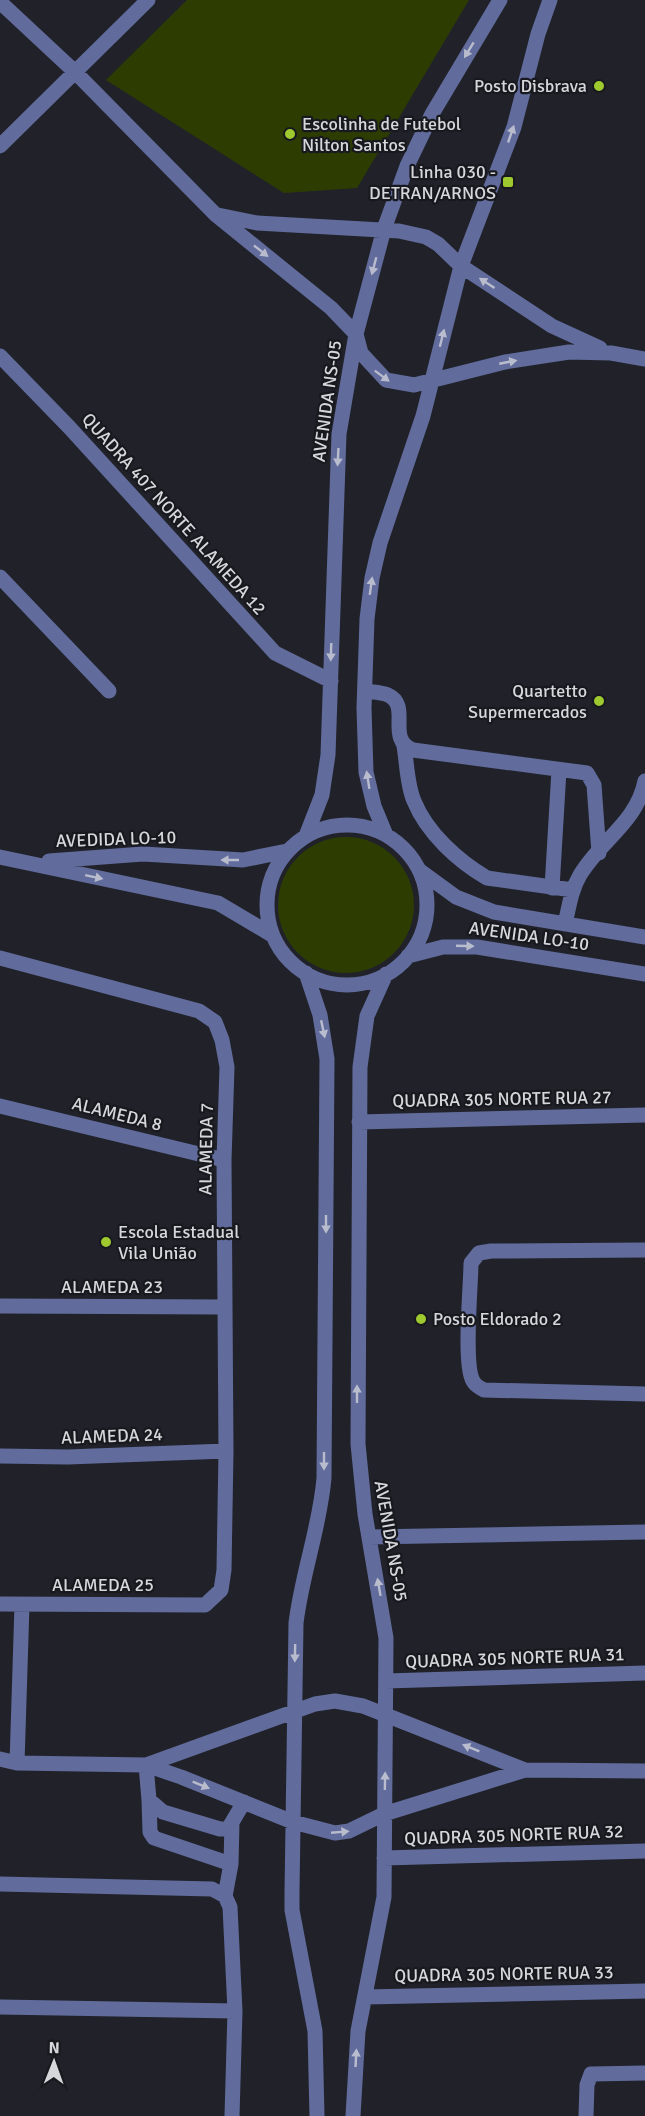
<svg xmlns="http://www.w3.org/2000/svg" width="645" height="2116" font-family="Signika,sans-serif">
	<rect width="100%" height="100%" fill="#212229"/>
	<path fill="#2d3d02" d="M187 0H469L357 188 284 193 106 80Z
		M278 905a68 68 0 1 1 136 0a68 68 0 1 1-136 0Z"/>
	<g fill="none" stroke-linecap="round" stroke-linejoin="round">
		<path stroke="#616c9d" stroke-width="15" d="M0 2 74 71 216 215 331 308 356 334 361 353 386 380 414 385 505 362 569 352 611 353 645 359
			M0 146 148 0
			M218 215 257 223 399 231 426 237 438 244 461 266 552 326 600 348
			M0 356 69 427 275 653 331 681
			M0 577 109 691
			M365 691C372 692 382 692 388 695 412 706 385 739 413 750L587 773 594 785 599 853
			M404 746C407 764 407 785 414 801 427 833 458 861 487 878L573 890
			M267 905a80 80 0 1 1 160 0a80 80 0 1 1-160 0Z
			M386 835 374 806 366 772 364 708 367 619 372 578 380 543 423 416 461 266 514 127 538 34 550 0
			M306 836 322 795 328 755 339 434 356 334 384 229 407 166 432 114 500 0
			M0 857 218 903 272 935
			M49 861 143 854 243 860 287 851
			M419 870 456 897 494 912 645 937
			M552 888 559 770
			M565 924C569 907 571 890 580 875 600 841 637 822 645 781
			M408 956 443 947H477L645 974
			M0 958 199 1011 215 1022 222 1040 227 1067 224 1160 226 1451 224 1570 221 1590 205 1605 0 1604
			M306 973 320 1015 327 1059 324 1478C320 1527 302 1573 296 1623L292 1893V1910L315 2031 317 2116
			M0 1106 224 1160
			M359 1122 645 1115
			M645 1250 491 1251 479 1253 471 1263C471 1286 463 1364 473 1381 475 1385 480 1388 484 1390L645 1394
			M0 1306 224 1307
			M0 1456 68 1457 226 1451
			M369 1537 645 1532
			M386 1681 645 1673
			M0 1759 17 1763 146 1765 181 1777 293 1822 335 1833 349 1831 384 1814 525 1770 645 1771
			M17 1763 22 1605
			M146 1765 315 1704 335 1701 363 1706 525 1770
			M146 1765 149 1800 163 1812 220 1829H228L244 1802
			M149 1800 150 1832 154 1838 231 1864 225 1896
			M384 1858 645 1851
			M231 1864 232 1823
			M0 1884 212 1889 225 1896 230 1907 235 2011 232 2116
			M365 1997 645 1991
			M0 2007 235 2011
			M353 2116 358 2031 384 1897 386 1638 365 1514 358 1444 360 1067 367 1016 386 974
			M586 2116 587 2085 591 2074 645 2073"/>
	</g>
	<defs><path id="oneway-solid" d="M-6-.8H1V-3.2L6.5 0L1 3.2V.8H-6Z" transform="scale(1.5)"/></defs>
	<g fill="#b9bccc">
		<use href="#oneway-solid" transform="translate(469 50) rotate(121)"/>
		<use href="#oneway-solid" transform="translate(511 134) rotate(-71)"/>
		<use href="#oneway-solid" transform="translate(261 251) rotate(38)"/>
		<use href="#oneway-solid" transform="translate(374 266) rotate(105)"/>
		<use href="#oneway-solid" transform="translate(487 283) rotate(-147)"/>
		<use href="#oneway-solid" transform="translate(442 338) rotate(-76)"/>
		<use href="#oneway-solid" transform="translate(508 362) rotate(-11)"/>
		<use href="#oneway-solid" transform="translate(382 376) rotate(37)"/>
		<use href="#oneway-solid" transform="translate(338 457) rotate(93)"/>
		<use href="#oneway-solid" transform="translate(371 586) rotate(-82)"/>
		<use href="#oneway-solid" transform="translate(331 652) rotate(92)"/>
		<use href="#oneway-solid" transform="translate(368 780) rotate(-99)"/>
		<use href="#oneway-solid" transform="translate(230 860) rotate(180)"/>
		<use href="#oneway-solid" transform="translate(94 877) rotate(12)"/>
		<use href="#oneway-solid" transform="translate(465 946) rotate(2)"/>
		<use href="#oneway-solid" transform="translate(323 1029) rotate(78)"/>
		<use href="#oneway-solid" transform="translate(326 1224) rotate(90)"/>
		<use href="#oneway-solid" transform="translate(357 1394) rotate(-90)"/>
		<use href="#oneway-solid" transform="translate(324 1461) rotate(90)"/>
		<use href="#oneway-solid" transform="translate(379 1587) rotate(-100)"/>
		<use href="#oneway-solid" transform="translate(295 1653) rotate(91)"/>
		<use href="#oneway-solid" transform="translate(471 1748) rotate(-158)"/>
		<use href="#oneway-solid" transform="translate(385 1781) rotate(-89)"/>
		<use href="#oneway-solid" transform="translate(201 1785) rotate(22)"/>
		<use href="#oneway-solid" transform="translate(340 1832) rotate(-5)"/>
		<use href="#oneway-solid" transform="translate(356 2058) rotate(-87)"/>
	</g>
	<g fill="#9eca2f" stroke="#18191f" stroke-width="2">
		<circle cx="599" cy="86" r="6"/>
		<circle cx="290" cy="134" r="6"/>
		<rect x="502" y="176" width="12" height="12" rx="3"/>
		<circle cx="599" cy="701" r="6"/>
		<circle cx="106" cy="1242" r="6"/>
		<circle cx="421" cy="1319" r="6"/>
	</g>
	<g text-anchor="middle" stroke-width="4.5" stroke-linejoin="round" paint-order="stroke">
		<g font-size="18" fill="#d6d7db" stroke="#18191f" text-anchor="end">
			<text x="587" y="92">Posto Disbrava</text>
			<text x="302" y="130" text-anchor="start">Escolinha de Futebol<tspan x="302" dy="21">Nilton Santos</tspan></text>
			<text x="496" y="178">Linha 030 -<tspan x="496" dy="21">DETRAN/ARNOS</tspan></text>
			<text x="587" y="697">Quartetto<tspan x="587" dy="21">Supermercados</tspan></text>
			<text x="118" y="1238" text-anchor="start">Escola Estadual<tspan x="118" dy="21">Vila União</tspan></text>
			<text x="433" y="1325" text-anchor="start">Posto Eldorado 2</text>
		</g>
		<g font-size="18" fill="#d6d7db" stroke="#18191f">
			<text transform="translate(327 401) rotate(-82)" y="6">AVENIDA NS-05</text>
			<text transform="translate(174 514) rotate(48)" y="6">QUADRA 407 NORTE ALAMEDA 12</text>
			<text transform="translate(116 839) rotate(-2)" y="6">AVEDIDA LO-10</text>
			<text transform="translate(529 936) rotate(8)" y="6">AVENIDA LO-10</text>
			<text transform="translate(502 1099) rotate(-1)" y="6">QUADRA 305 NORTE RUA 27</text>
			<text transform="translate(117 1114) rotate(14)" y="6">ALAMEDA 8</text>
			<text transform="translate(206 1149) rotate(-89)" y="6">ALAMEDA 7</text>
			<text x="112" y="1293">ALAMEDA 23</text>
			<text transform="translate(112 1436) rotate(-2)" y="6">ALAMEDA 24</text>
			<text transform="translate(391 1541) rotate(80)" y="6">AVENIDA NS-05</text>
			<text x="103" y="1591">ALAMEDA 25</text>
			<text transform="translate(515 1658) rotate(-2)" y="6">QUADRA 305 NORTE RUA 31</text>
			<text transform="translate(514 1835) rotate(-2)" y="6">QUADRA 305 NORTE RUA 32</text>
			<text transform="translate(504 1974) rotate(-1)" y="6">QUADRA 305 NORTE RUA 33</text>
		</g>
	</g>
	<g transform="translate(54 2062) rotate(1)" stroke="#18191f" stroke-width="4.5" paint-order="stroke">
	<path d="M0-4.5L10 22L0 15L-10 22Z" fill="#d6d7db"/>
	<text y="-9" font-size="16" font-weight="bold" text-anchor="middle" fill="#d6d7db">N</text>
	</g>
</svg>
